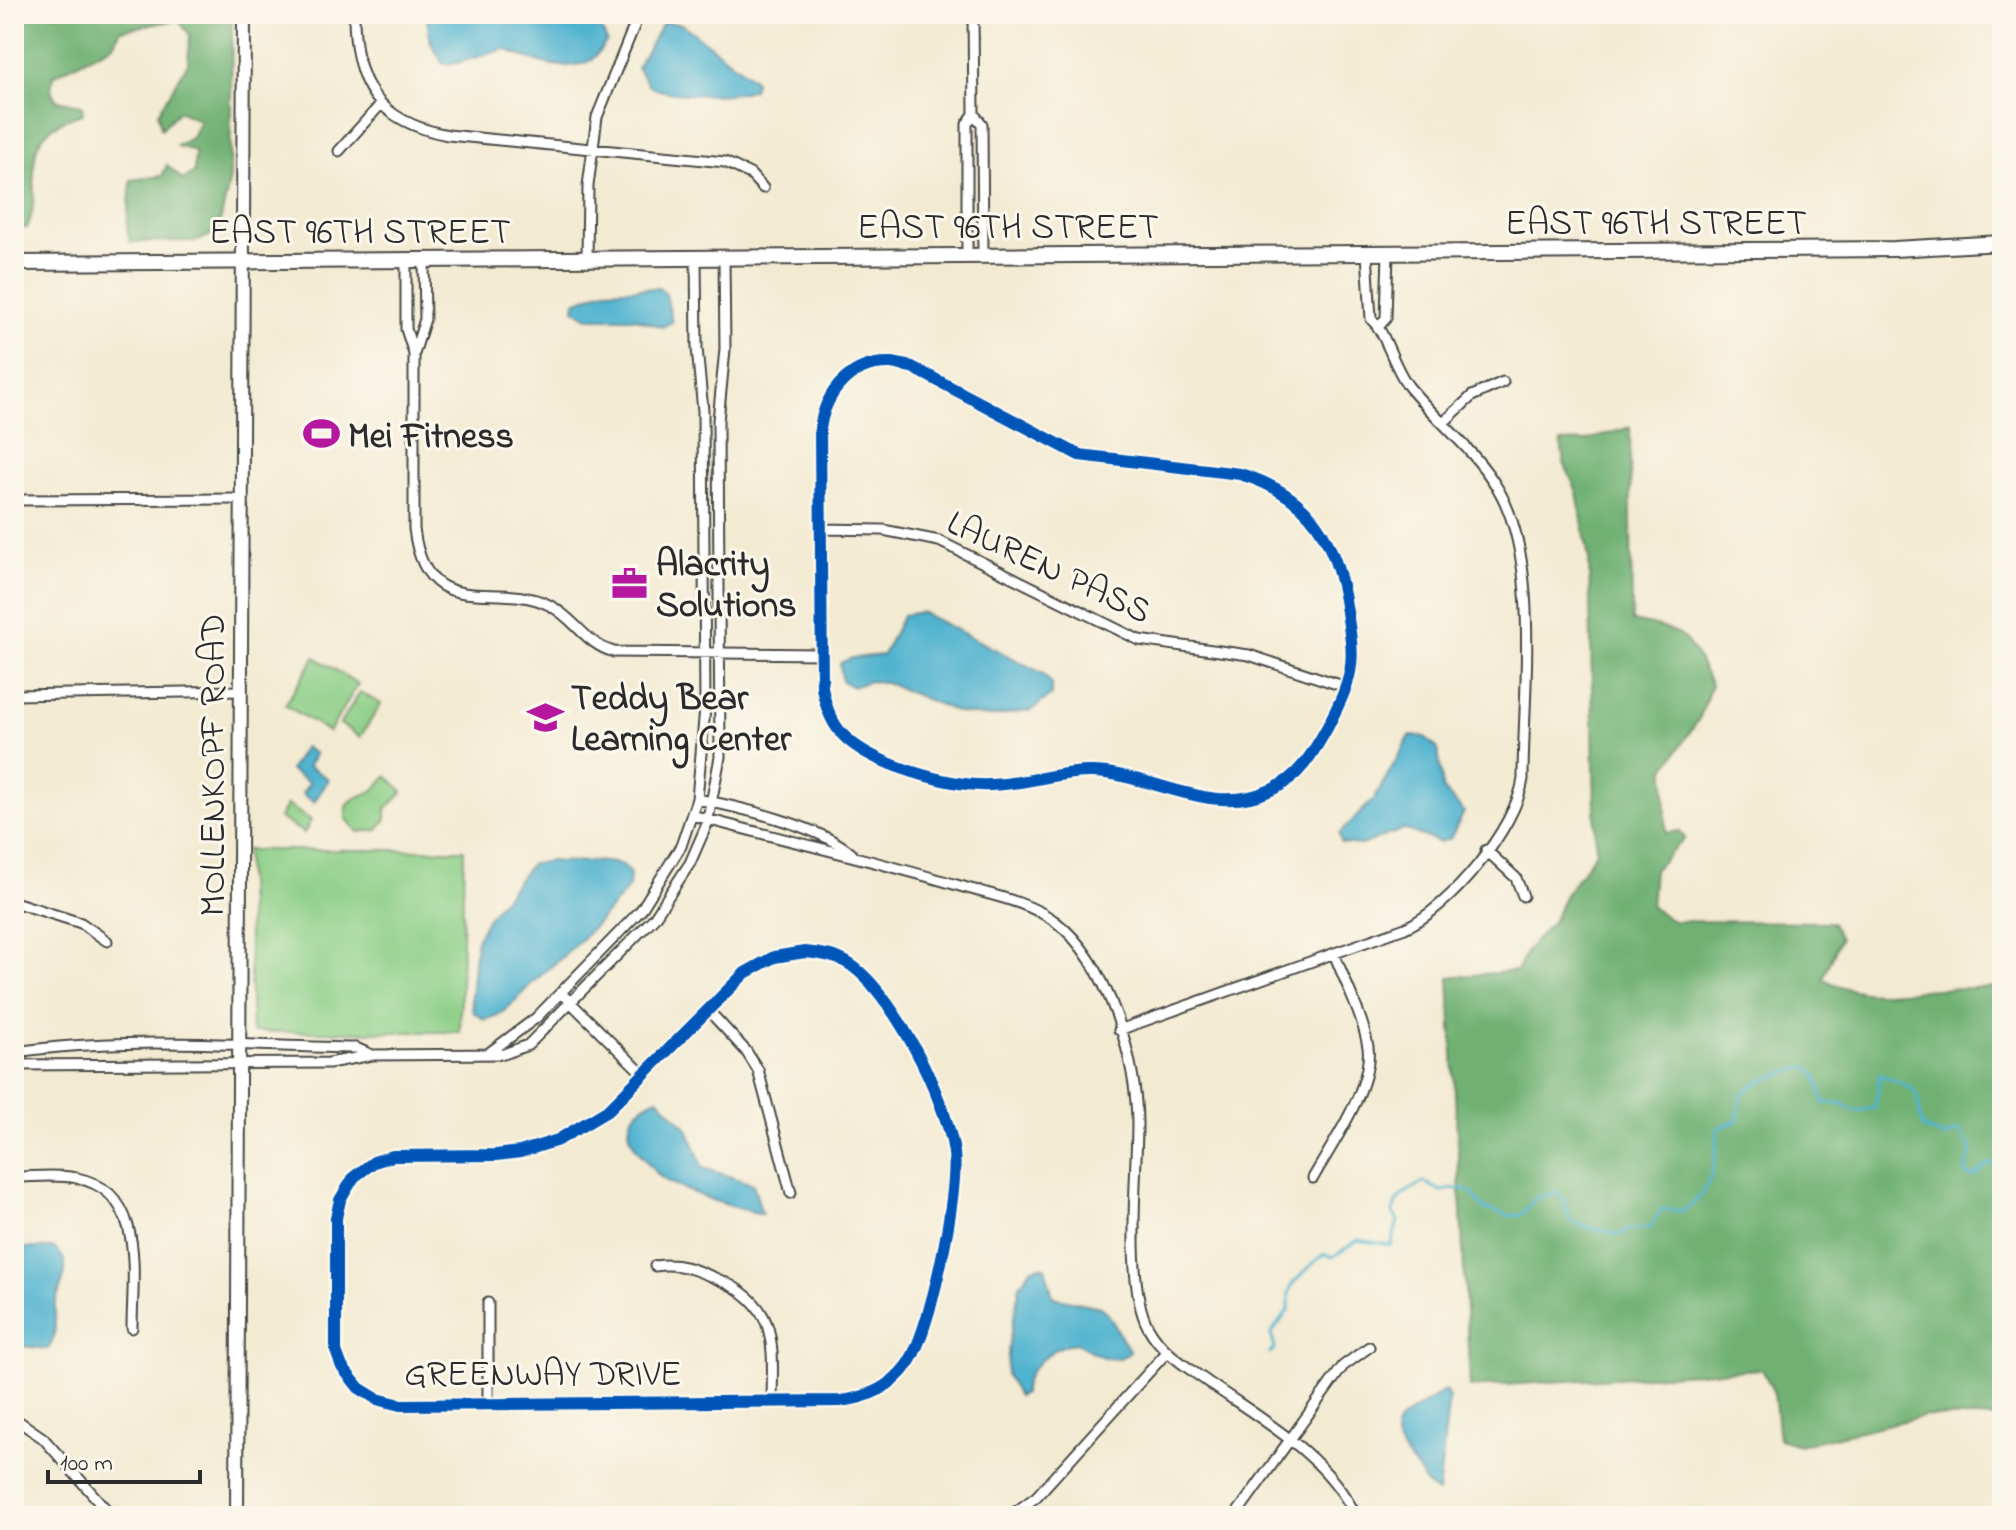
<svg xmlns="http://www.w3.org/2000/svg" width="2016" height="1530" font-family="'Indie Flower',sans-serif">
	<rect width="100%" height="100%" fill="#fbf7ec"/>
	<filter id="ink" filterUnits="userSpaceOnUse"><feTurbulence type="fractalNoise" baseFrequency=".0125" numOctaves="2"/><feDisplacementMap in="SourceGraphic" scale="16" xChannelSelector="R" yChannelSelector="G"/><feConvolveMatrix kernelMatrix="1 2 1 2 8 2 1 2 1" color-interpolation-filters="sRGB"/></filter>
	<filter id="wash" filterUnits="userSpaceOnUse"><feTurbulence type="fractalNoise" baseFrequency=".006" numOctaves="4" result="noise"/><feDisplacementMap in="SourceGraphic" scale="32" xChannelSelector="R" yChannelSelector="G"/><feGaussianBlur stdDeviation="1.8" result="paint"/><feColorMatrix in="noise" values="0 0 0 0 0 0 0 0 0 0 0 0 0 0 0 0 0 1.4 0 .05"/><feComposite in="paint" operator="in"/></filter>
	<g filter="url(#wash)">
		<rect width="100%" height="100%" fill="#f3ead2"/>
		<path fill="#8bce86" stroke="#5b7c58" stroke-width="2" d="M315 657 358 684 329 732 285 705Z
			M360 692 381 704 360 737 340 724Z
			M387 776 403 792 386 809V819L378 830 358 832 346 818C345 796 358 799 372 791 377 788 382 781 387 776Z
			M287 805 311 820 304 833 279 818Z
			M246 850H464L460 1032H252Z"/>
		<path fill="#70b173" stroke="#4e6e4f" stroke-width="2" d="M14 14H232L230 178 218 232 198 241 130 242 127 229 131 180 162 176 167 165 183 180 194 172 195 151 177 146 192 137 200 121 179 111 161 129 158 113 188 63 190 35 178 20 121 30 113 45 53 76 51 90 56 100 82 105 83 114C7 134 48 183 27 228L14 227 19 140 14 135Z
			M1630 427 1632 621C1689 632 1685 634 1711 685L1700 717 1665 769 1666 833 1679 831 1685 838 1654 870 1651 907 1673 921 1832 922 1840 939 1823 979C1867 1001 1893 991 1939 989 1960 988 1981 988 2002 987V1418L1925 1416 1799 1445 1779 1439 1774 1393 1762 1369 1470 1387 1449 977 1517 971 1527 950 1554 920 1564 896 1596 852 1589 559 1577 492 1564 463 1561 442 1585 441Z"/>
		<path fill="#50b2cf" stroke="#3e6e7d" stroke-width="2" d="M426 14 588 18 601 28 607 41C602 47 597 56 591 60 567 74 527 59 505 49L457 63 443 64 431 43Z
			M669 22 683 25 752 78 755 82 753 89C733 97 668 97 649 86L637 67 663 23Z
			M659 288 666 294 672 322 662 327 635 318H588L574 309 575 302 605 290Z
			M921 612 1042 673 1051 683V695L1032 710 990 717 959 713 885 682 869 681 853 687 842 681 840 663 852 658 883 655 903 615Z
			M1410 736 1425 737 1438 749 1443 789 1464 812 1450 839 1439 842 1404 829 1361 845 1341 843 1339 834 1374 799Z
			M304 747 315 754 308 766 329 779 314 802 302 794 309 783 290 770Z
			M551 861C576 864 600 858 623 865L630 873 629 887C602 920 572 950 539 977 520 992 511 1013 485 1020L473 1012 471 997 476 941 487 919 531 864Z
			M658 1098 688 1129 703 1168 753 1184 762 1214C729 1207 697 1196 667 1181 658 1177 651 1167 645 1159 621 1134 624 1113 658 1098Z
			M14 1248H54C77 1265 58 1286 55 1306 54 1321 58 1335 48 1349L14 1345Z
			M1040 1266 1045 1267 1053 1297 1100 1307 1108 1314 1130 1352C1111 1368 1093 1351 1076 1343 1053 1344 1023 1371 1024 1393L1018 1396 1006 1375 1009 1344 1020 1285 1031 1269Z
			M1445 1390 1449 1398 1438 1493C1425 1487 1422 1475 1414 1465 1373 1419 1408 1418 1445 1390Z"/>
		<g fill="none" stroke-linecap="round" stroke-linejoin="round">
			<path stroke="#50b2cf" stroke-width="3" d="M2002 1178V1186
				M1270 1353 1275 1348 1271 1334 1289 1309V1292L1293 1283 1320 1257 1325 1254 1333 1257 1358 1240 1391 1245 1398 1221 1393 1213C1395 1196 1410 1190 1424 1182L1441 1191 1461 1188 1472 1193 1484 1209 1510 1216 1521 1215 1536 1198 1556 1192 1563 1199 1570 1221C1587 1228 1602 1230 1619 1235L1629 1229 1650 1228 1661 1209 1683 1211C1714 1191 1716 1160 1718 1128L1737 1121C1740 1112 1738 1103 1742 1095 1748 1083 1794 1069 1808 1067L1816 1075 1824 1103H1842L1855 1111 1875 1108 1880 1075C1926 1093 1912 1084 1923 1128L1946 1137 1958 1130 1972 1149 1965 1171 1967 1175 1974 1176 1989 1164H1997L2002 1175"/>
		</g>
	</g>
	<g filter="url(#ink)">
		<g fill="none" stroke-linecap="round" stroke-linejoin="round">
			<defs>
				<path id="street" d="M354 14C354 83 377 122 448 135L725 162 750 174 763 188
					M973 14 974 114 982 124 983 256
					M339 151 381 104
					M967 256V124L974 114
					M587 259 588 186 597 117 639 14
					M406 260V329L414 354
					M424 260 425 319 414 354V529C426 626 495 578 549 605 575 618 585 644 614 652L821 654
					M1379 326 1386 318 1388 253
					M892 363 912 367 1079 455 1240 474C1312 495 1337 542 1347 612 1350 632 1354 653 1350 672 1346 692 1336 710 1327 728 1313 753 1299 778 1271 790 1215 816 1162 780 1106 773 1068 768 1029 784 991 785 951 787 873 765 844 736 831 723 825 705 822 687L820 429C825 392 851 361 892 363Z
					M1443 423 1472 396 1503 382
					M14 500 242 499
					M821 529 883 530 939 541 1139 640 1249 655 1346 687
					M14 695 241 691
					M697 799C738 807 821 826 852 854
					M692 815C782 840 871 859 960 886 992 895 1029 902 1056 922 1108 962 1137 1060 1137 1124 1137 1174 1125 1286 1148 1327 1161 1351 1184 1365 1205 1380 1260 1419 1325 1453 1356 1516
					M1486 850 1516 878 1523 896
					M14 902 81 923 107 941
					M805 952C819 953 833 955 846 962 891 987 948 1103 954 1153 959 1192 930 1335 907 1365 891 1387 867 1398 840 1401L401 1405 377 1399 359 1388 342 1367 336 1351V1218L340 1200 354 1177 374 1162 393 1156 496 1155 520 1152 558 1140 607 1111 745 973 774 957Z
					M561 993 643 1074
					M708 1010 746 1051 758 1070 791 1193
					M1119 1030 1405 928C1450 908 1516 828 1523 779 1523 695 1541 562 1498 489 1475 450 1438 422 1409 387 1393 367 1386 332 1371 319L1367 253
					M14 1052C126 1036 243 1046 356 1048L372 1055
					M490 1052 536 1018 641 910 681 846 697 799 705 708 703 411 697 348 696 258
					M14 1065 329 1063 372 1055 504 1054 528 1045 654 918 690 863 707 824 720 757 718 421 725 349 724 258
					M14 1177C34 1177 57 1174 77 1178 147 1192 132 1275 132 1328
					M1313 1178C1332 1144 1373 1087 1368 1047 1363 1016 1345 983 1334 953
					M655 1266C678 1262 694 1269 715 1278 778 1303 773 1341 772 1401
					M488 1303V1404
					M14 1418 43 1438 112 1516
					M1010 1516 1036 1497 1167 1352
					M1235 1516 1343 1366 1369 1347"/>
				<path id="secondary" d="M237 1516 244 14"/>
				<path id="primary" d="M14 263 1894 249 2002 243"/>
			</defs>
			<use href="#street" stroke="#494844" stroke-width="13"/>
			<use href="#secondary" stroke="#494844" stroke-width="16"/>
			<use href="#primary" stroke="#494844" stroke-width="18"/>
			<use href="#street" stroke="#fff" stroke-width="9"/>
			<use href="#secondary" stroke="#fff" stroke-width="12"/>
			<use href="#primary" stroke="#fff" stroke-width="14"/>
			<defs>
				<path id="cycleway" d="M892 363 912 367 1079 455 1240 474C1312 495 1337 542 1347 612 1350 632 1354 653 1350 672 1346 692 1336 710 1327 728 1313 753 1299 778 1271 790 1215 816 1162 780 1106 773 1068 768 1029 784 991 785 951 787 873 765 844 736 831 723 825 705 822 687L820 429C825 392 851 361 892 363Z
					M805 952C819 953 833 955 846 962 891 987 948 1103 954 1153 959 1192 930 1335 907 1365 891 1387 867 1398 840 1401L401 1405 377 1399 359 1388 342 1367 336 1351V1218L340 1200 354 1177 374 1162 393 1156 496 1155 520 1152 558 1140 607 1111 745 973 774 957Z"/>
			</defs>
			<use href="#cycleway" stroke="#fbf7ec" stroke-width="17"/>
			<use href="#cycleway" stroke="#0057b8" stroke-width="12"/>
		</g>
	</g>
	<defs>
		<symbol id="stadium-bare" viewBox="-9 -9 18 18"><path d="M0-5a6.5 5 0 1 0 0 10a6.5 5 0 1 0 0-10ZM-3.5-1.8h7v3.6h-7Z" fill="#b5179e" stroke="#fbf7ec" stroke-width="2.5" paint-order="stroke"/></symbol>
		<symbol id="office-bare" viewBox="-9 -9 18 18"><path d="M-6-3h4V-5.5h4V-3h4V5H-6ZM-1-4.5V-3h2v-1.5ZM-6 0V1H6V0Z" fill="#b5179e" stroke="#fbf7ec" stroke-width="2.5" paint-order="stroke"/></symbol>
		<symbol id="school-bare" viewBox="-9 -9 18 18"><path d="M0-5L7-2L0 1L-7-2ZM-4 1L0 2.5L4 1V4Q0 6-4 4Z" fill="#b5179e" stroke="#fbf7ec" stroke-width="2.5" paint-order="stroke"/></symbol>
	</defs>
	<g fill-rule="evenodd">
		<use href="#stadium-bare" x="296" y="408" width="51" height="51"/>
		<use href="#office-bare" x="604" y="558" width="51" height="51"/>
		<use href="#school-bare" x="520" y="692" width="51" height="51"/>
	</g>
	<g text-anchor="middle" stroke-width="6" stroke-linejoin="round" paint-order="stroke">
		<g font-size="36" fill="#2b2b2b" stroke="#fbf7ec">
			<text x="1656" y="234">EAST 96TH STREET</text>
			<text x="1008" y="238">EAST 96TH STREET</text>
			<text x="360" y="243">EAST 96TH STREET</text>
			<text transform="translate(1050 565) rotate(25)" y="13">LAUREN PASS</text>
			<text transform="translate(211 765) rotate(-90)" y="13">MOLLENKOPF ROAD</text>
			<text x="543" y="1385">GREENWAY DRIVE</text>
		</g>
		<g font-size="36" font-weight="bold" fill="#2b2b2b" stroke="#fbf7ec" text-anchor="start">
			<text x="348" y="447">Mei Fitness</text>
			<text x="656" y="575">Alacrity<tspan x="656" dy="41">Solutions</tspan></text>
			<text x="571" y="709">Teddy Bear<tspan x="571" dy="41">Learning Center</tspan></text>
		</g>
	</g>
	<rect width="2016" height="1530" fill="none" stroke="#fbf7ec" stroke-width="48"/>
	<path d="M48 1470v12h152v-12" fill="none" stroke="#2b2b2b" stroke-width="4"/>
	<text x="60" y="1470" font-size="24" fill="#2b2b2b" stroke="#fbf7ec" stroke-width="6" paint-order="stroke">100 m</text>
</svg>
